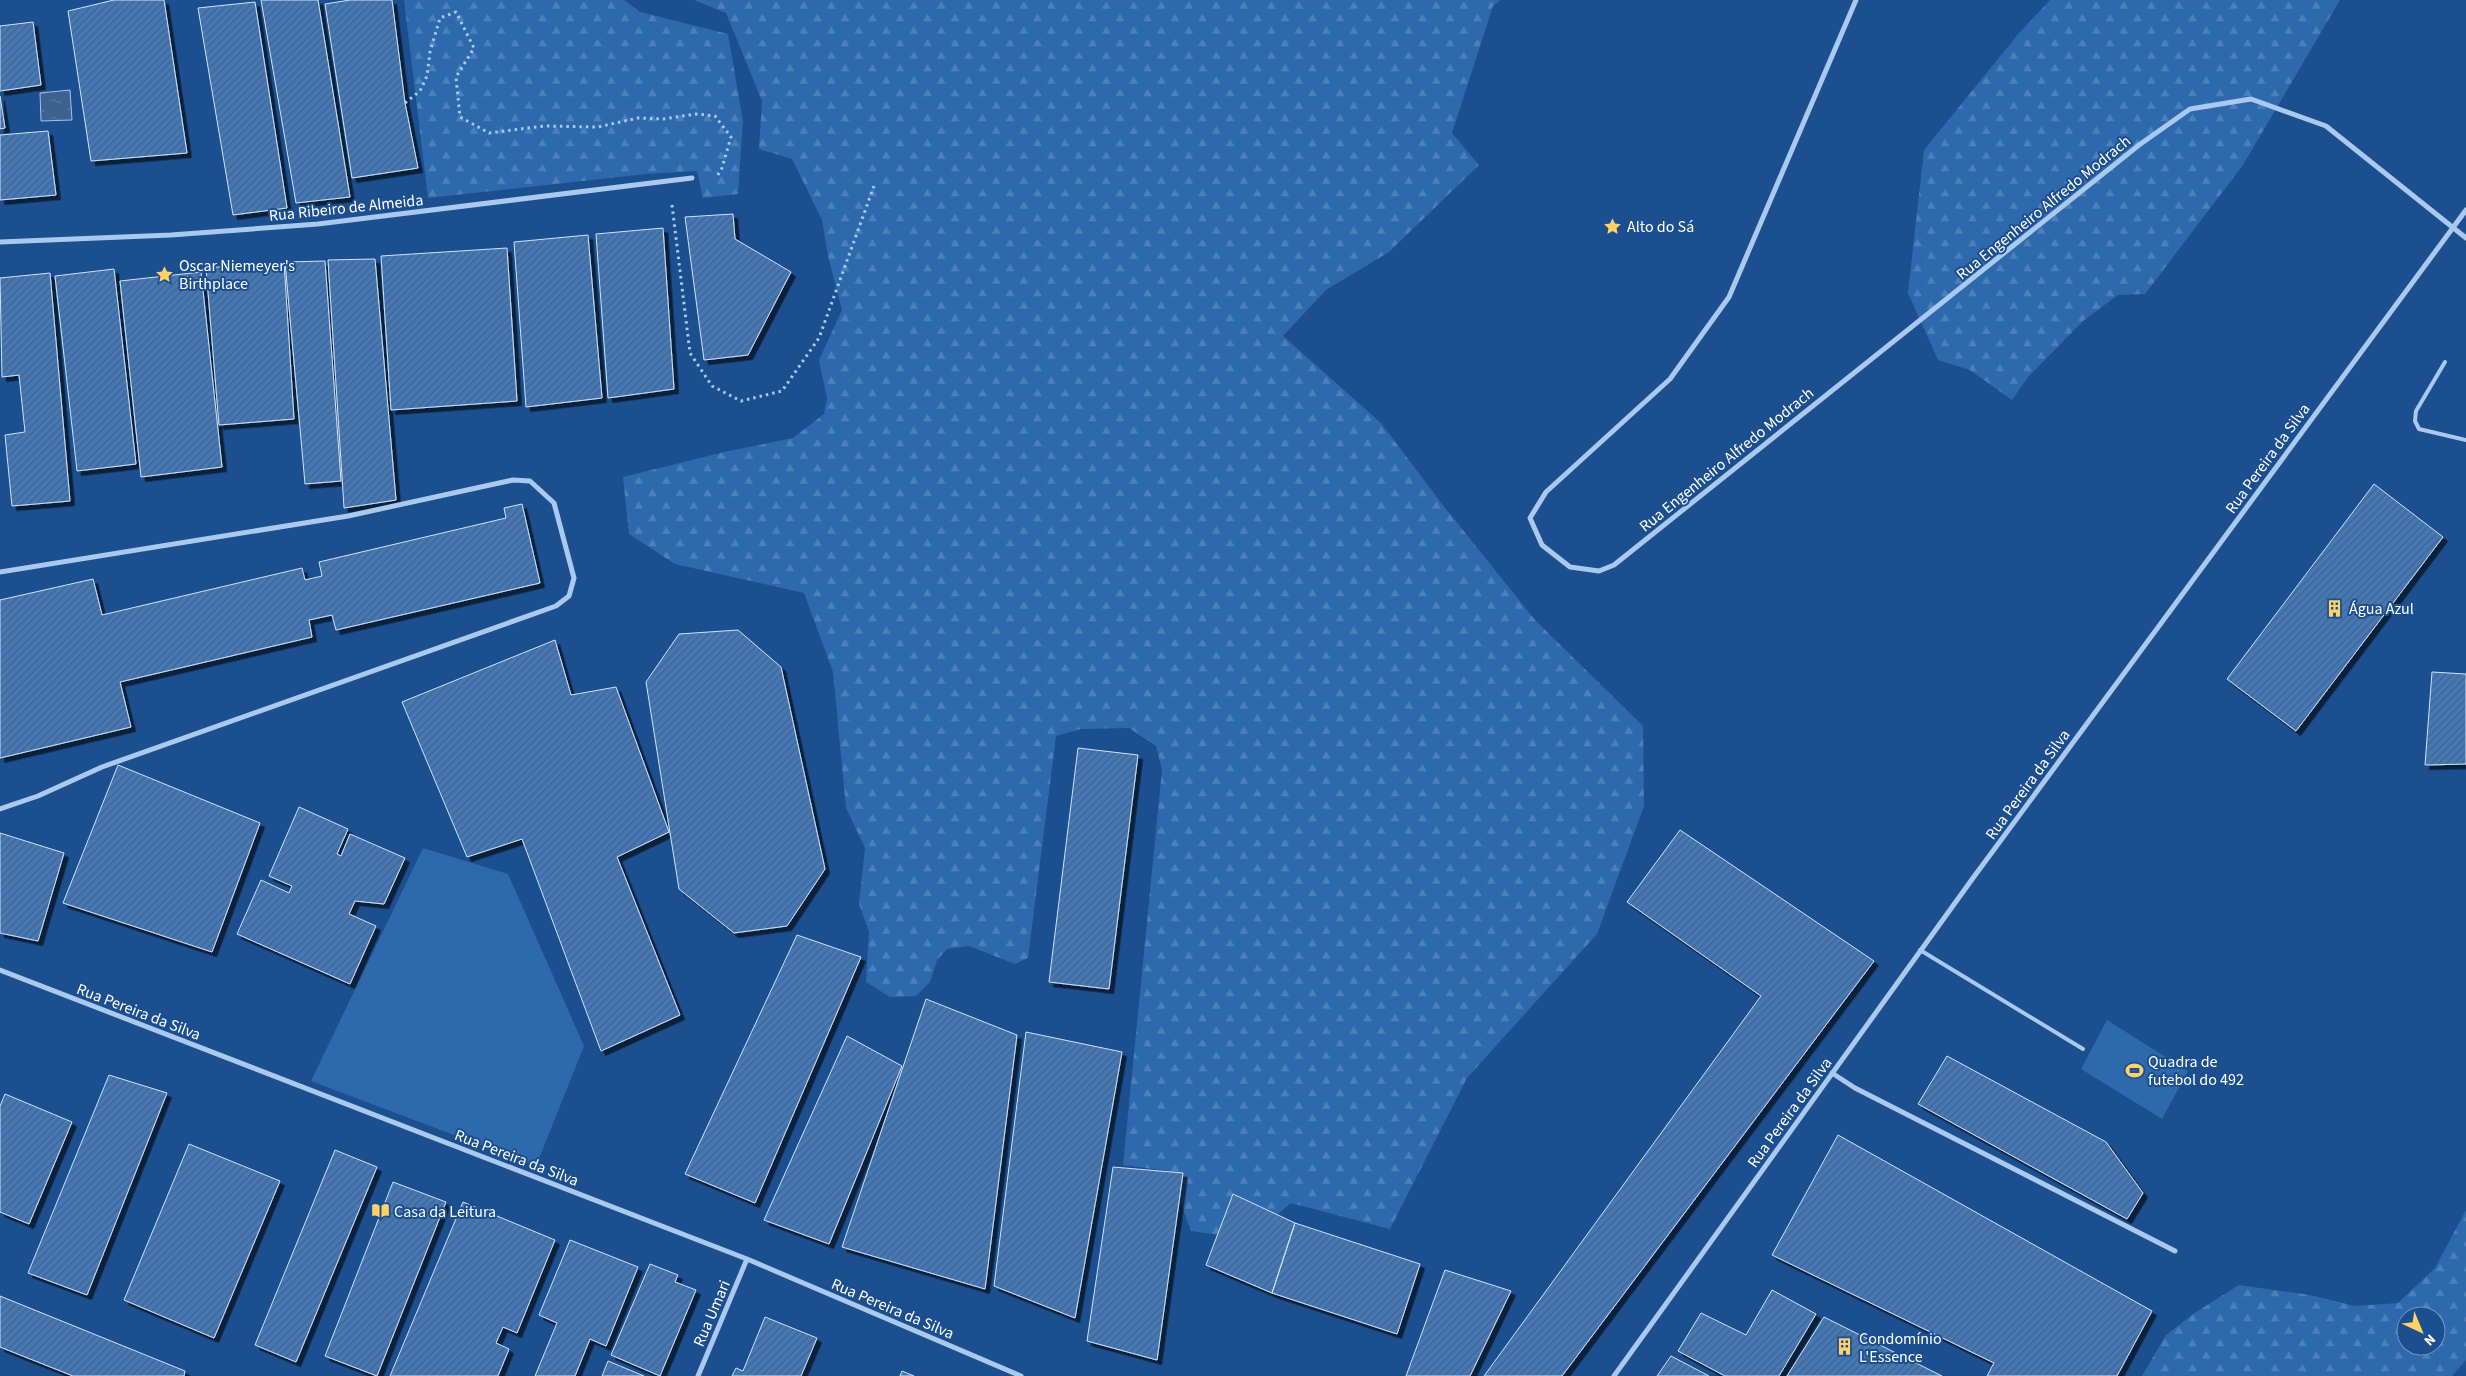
<svg xmlns="http://www.w3.org/2000/svg" width="2466" height="1376" font-family="'Source Sans 3',sans-serif">
	<defs>
		<pattern id="forest-firs" width="22" height="20" patternUnits="userSpaceOnUse" patternTransform="scale(1.25)"><rect width="22" height="20" fill="#2e69ad"/><path d="M5 1l3.5 6h-7zM16 11l3.5 6h-7z" fill="#4d80b9"/></pattern>
		<pattern id="water-ripples" width="26" height="14" patternUnits="userSpaceOnUse" patternTransform="scale(1.25)"><rect width="26" height="14" fill="#3c6290"/><path d="M2 4q2-2 4 0t4 0M15 11q2-2 4 0t4 0" fill="none" stroke="#597aa1"/></pattern>
		<pattern id="building-hatch" width="6" height="6" patternUnits="userSpaceOnUse" patternTransform="scale(1.25)"><rect width="6" height="6" fill="#4478b7"/><path d="M-1 1l2-2M0 6l6-6M5 7l2-2" fill="none" stroke="#486282"/></pattern>
		<filter id="shadow"><feDropShadow dx="4.5" dy="4.5" stdDeviation="0" flood-color="#0009"/></filter>
	</defs>
	<rect width="100%" height="100%" fill="#1b4f8f"/>
	<path fill="url(#forest-firs)" fill-rule="evenodd" d="M404 0H624L640 12 728 34 743 121 738 194 703 198 697 171 646 174 428 198Z
		M694 0H1501L1493 6 1452 133 1479 165 1389 252 1326 290 1283 336 1381 423 1442 504 1535 620 1643 726 1644 806 1597 934 1467 1078 1390 1229 1291 1203 1249 1239 1191 1231 1169 1171 1123 1165 1162 770 1156 746 1129 728 1081 729 1056 736 1028 958 1015 964 969 946 947 949 937 960 930 982 916 996 890 997 866 982 869 932 859 904 865 848 846 808 833 672 804 593 675 564 629 534 623 477 724 452 793 438 824 414 827 398 819 360 842 310 828 256 822 220 792 159 759 149 762 101 726 13Z
		M2050 0H2340L2243 165 2145 294 2118 295 2083 321 2028 377 2012 400 1970 370 1938 360 1908 293 1924 150 2019 33Z
		M2466 1210V1360L2452 1376H2142L2166 1335 2196 1312 2239 1285 2310 1295 2355 1306 2398 1303 2435 1268ZM2406 1316H2436V1346H2406Z"/>
	<path fill="#2e69ad" d="M423 848 508 874 584 1046 536 1166 311 1081Z
		M2107 1020 2188 1071 2162 1119 2081 1069Z"/>
	<path fill="url(#water-ripples)" stroke="#9cc4f0" d="M70 90 72 120 41 121 40 93Z"/>
	<path fill="url(#building-hatch)" stroke="#cfe3fa" filter="url(#shadow)" d="M114 0H164L187 153 91 161 68 11Z
		M261 0H318L350 197 296 203Z
		M350 0H392L405 103 418 168 352 178 325 4Z
		M255 2 287 208 233 215 198 8Z
		M33 22 41 85 0 91V26Z
		M0 96 5 128 0 129Z
		M48 131 56 195 0 200V135Z
		M733 214 735 239 791 272 748 355 704 360 685 217Z
		M663 228 674 389 608 398 596 234Z
		M588 235 602 398 526 407 514 242Z
		M507 248 517 401 391 410 381 256Z
		M375 259 396 500 344 508 328 260Z
		M325 261 341 481 305 484 285 262Z
		M284 262 294 419 219 425 206 268Z
		M114 269 136 464 77 471 55 276Z
		M201 272 222 467 141 477 120 281Z
		M50 273 70 501 12 506 5 435 25 432 19 375 2 377 0 278Z
		M2374 484 2443 537 2296 731 2227 679Z
		M522 504 540 583 336 630 332 615 309 620 312 637 120 682 131 727 0 758V600L93 579 102 615 302 568 305 580 322 576 319 562 506 518 504 508Z
		M738 630 781 667 825 869 787 926 734 933 679 889 646 682 679 634Z
		M555 640 571 695 616 687 669 832 617 857 680 1015 601 1051 522 839 467 857 402 702Z
		M2432 672 2466 674V764L2425 765Z
		M1078 748 1138 755 1109 989 1049 982Z
		M118 765 260 823 212 952 63 903Z
		M299 807 348 829 337 854 341 856 350 834 405 858 384 904 355 901 349 914 376 926 350 984 237 934 261 880 289 893 292 886 269 876Z
		M1680 830 1874 961 1562 1376H1484L1761 996 1627 902Z
		M0 833 64 853 38 941 0 933Z
		M797 935 861 957 755 1203 685 1174Z
		M926 999 1017 1035 985 1289 842 1247Z
		M1026 1032 1122 1052 1075 1318 994 1286Z
		M847 1036 902 1066 829 1244 764 1220Z
		M1947 1056 2106 1142 2143 1193 2127 1219 1918 1104Z
		M109 1075 167 1093 87 1295 28 1273Z
		M5 1094 72 1122 29 1224 0 1212V1106Z
		M1838 1135 2152 1311 2117 1376H1987L1994 1363 1772 1255Z
		M189 1144 280 1181 214 1338 124 1300Z
		M335 1150 377 1167 296 1362 255 1345Z
		M1113 1167 1183 1173 1157 1360 1087 1341Z
		M393 1182 446 1202 377 1376 325 1356Z
		M1233 1194 1295 1223 1272 1293 1206 1265Z
		M463 1202 555 1240 517 1333 503 1327 496 1343 509 1349 498 1376H390Z
		M1295 1223 1420 1264 1397 1334 1272 1293Z
		M570 1240 638 1267 606 1346 590 1339 575 1376H535L557 1323 539 1315Z
		M650 1264 678 1275 675 1282 696 1290 660 1376 611 1355Z
		M1445 1270 1511 1291 1470 1376H1406Z
		M1772 1290 1816 1314 1779 1376H1725L1678 1351 1701 1313 1746 1335Z
		M0 1296 185 1371 184 1376H73L0 1347Z
		M765 1317 817 1338 801 1376H732L736 1368 743 1371Z
		M1824 1317 1942 1376H1787Z
		M1671 1356 1709 1376H1657Z
		M608 1361 644 1376H602Z
		M902 1371 914 1376H900Z"/>
	<g fill="none" stroke-linecap="round" stroke-linejoin="round">
		<path stroke="#a9c9ee" stroke-width="3" stroke-dasharray="2.5 4" stroke-linecap="butt" d="M405 103 420 91 427 76 430 52 440 18 456 12 474 48 456 77 460 117 489 133 544 126 598 127 638 118 663 119 696 114 715 116 731 137 722 168 716 178
			M672 205 690 353 712 386 741 401 782 391 819 338 874 186"/>
		<path stroke="#a9c9ee" stroke-width="4" d="M2445 362 2416 411 2415 421 2419 429 2466 440
			M1920 950 2083 1049"/>
		<path stroke="#a9c9ee" stroke-width="5" d="M1856 0 1729 297 1670 379 1546 492 1530 518 1542 545 1570 567 1599 571 1614 565 2139 145 2190 109 2251 99 2326 126 2466 238
			M0 242 171 235 318 224 692 178
			M0 572 348 516 513 480 530 481 554 503 574 578 569 596 556 606 102 767 38 796 0 809
			M0 970 747 1259 1021 1376
			M1832 1073 1855 1088 2175 1251
			M698 1376 747 1259
			M1614 1376 1973 878 2466 210"/>
	</g>
	<defs>
		<symbol id="sight-bare" viewBox="-9 -9 18 18"><path d="M0-6L1.8-2.2L6-1.7L2.9 1.2L3.7 5.4L0 3.3L-3.7 5.4L-2.9 1.2L-6-1.7L-1.8-2.2Z" fill="#ffd166" stroke="#1b4f8f" stroke-width="2.5" paint-order="stroke"/></symbol>
		<symbol id="building-bare" viewBox="-9 -9 18 18"><path d="M-4-6H4V6H1V3H-1V6H-4ZM-2.5-4.3h1.7v1.8h-1.7ZM.8-4.3h1.7v1.8H.8ZM-2.5-1h1.7V.8h-1.7ZM.8-1h1.7V.8H.8Z" fill="#ffd166" stroke="#1b4f8f" stroke-width="2.5" paint-order="stroke"/></symbol>
		<symbol id="stadium-bare" viewBox="-9 -9 18 18"><path d="M0-5a6.5 5 0 1 0 0 10a6.5 5 0 1 0 0-10ZM-3.5-1.8h7v3.6h-7Z" fill="#ffd166" stroke="#1b4f8f" stroke-width="2.5" paint-order="stroke"/></symbol>
		<symbol id="library-bare" viewBox="-9 -9 18 18"><path d="M-6-4Q-3-5.5-.7-3.5V5Q-3 3-6 4ZM6-4Q3-5.5 .7-3.5V5Q3 3 6 4Z" fill="#ffd166" stroke="#1b4f8f" stroke-width="2.5" paint-order="stroke"/></symbol>
	</defs>
	<g fill-rule="evenodd">
		<use href="#sight-bare" x="1600" y="214" width="25" height="25"/>
		<use href="#sight-bare" x="152" y="262" width="25" height="25"/>
		<use href="#building-bare" x="2322" y="596" width="25" height="25"/>
		<use href="#stadium-bare" x="2122" y="1058" width="25" height="25"/>
		<use href="#library-bare" x="368" y="1198" width="25" height="25"/>
		<use href="#building-bare" x="1832" y="1334" width="25" height="25"/>
	</g>
	<g text-anchor="middle" stroke-width="4" stroke-linejoin="round" paint-order="stroke">
		<g font-size="16" fill="#fff" stroke="#1b4f8f">
			<text transform="translate(346 207) rotate(-6)" y="6">Rua Ribeiro de Almeida</text>
			<text transform="translate(2043 207) rotate(-39)" y="6">Rua Engenheiro Alfredo Modrach</text>
			<text transform="translate(2267 458) rotate(-54)" y="6">Rua Pereira da Silva</text>
			<text transform="translate(1726 459) rotate(-39)" y="6">Rua Engenheiro Alfredo Modrach</text>
			<text transform="translate(2027 784) rotate(-54)" y="6">Rua Pereira da Silva</text>
			<text transform="translate(139 1011) rotate(21)" y="6">Rua Pereira da Silva</text>
			<text transform="translate(1789 1112) rotate(-54)" y="6">Rua Pereira da Silva</text>
			<text transform="translate(517 1157) rotate(21)" y="6">Rua Pereira da Silva</text>
			<text transform="translate(893 1308) rotate(23)" y="6">Rua Pereira da Silva</text>
			<text transform="translate(711 1313) rotate(-67)" y="6">Rua Umari</text>
		</g>
		<g font-size="16" fill="#fff" stroke="#1b4f8f" text-anchor="start">
			<text x="1627" y="232">Alto do Sá</text>
			<text x="179" y="271">Oscar Niemeyer's<tspan x="179" dy="18">Birthplace</tspan></text>
			<text x="2349" y="614">Água Azul</text>
			<text x="2148" y="1067">Quadra de<tspan x="2148" dy="18">futebol do 492</tspan></text>
			<text x="394" y="1217">Casa da Leitura</text>
			<text x="1859" y="1344">Condomínio<tspan x="1859" dy="18">L'Essence</tspan></text>
		</g>
	</g>
	<g transform="translate(2421 1331) rotate(136)"><circle r="24" fill="#1b4f8f" stroke="#7695bc"/>
	<path d="M0-4L9 19L0 12L-9 19Z" fill="#ffd166"/>
	<text y="-8" font-size="14" font-weight="bold" text-anchor="middle" fill="#ffffff">N</text>
	</g>
</svg>
